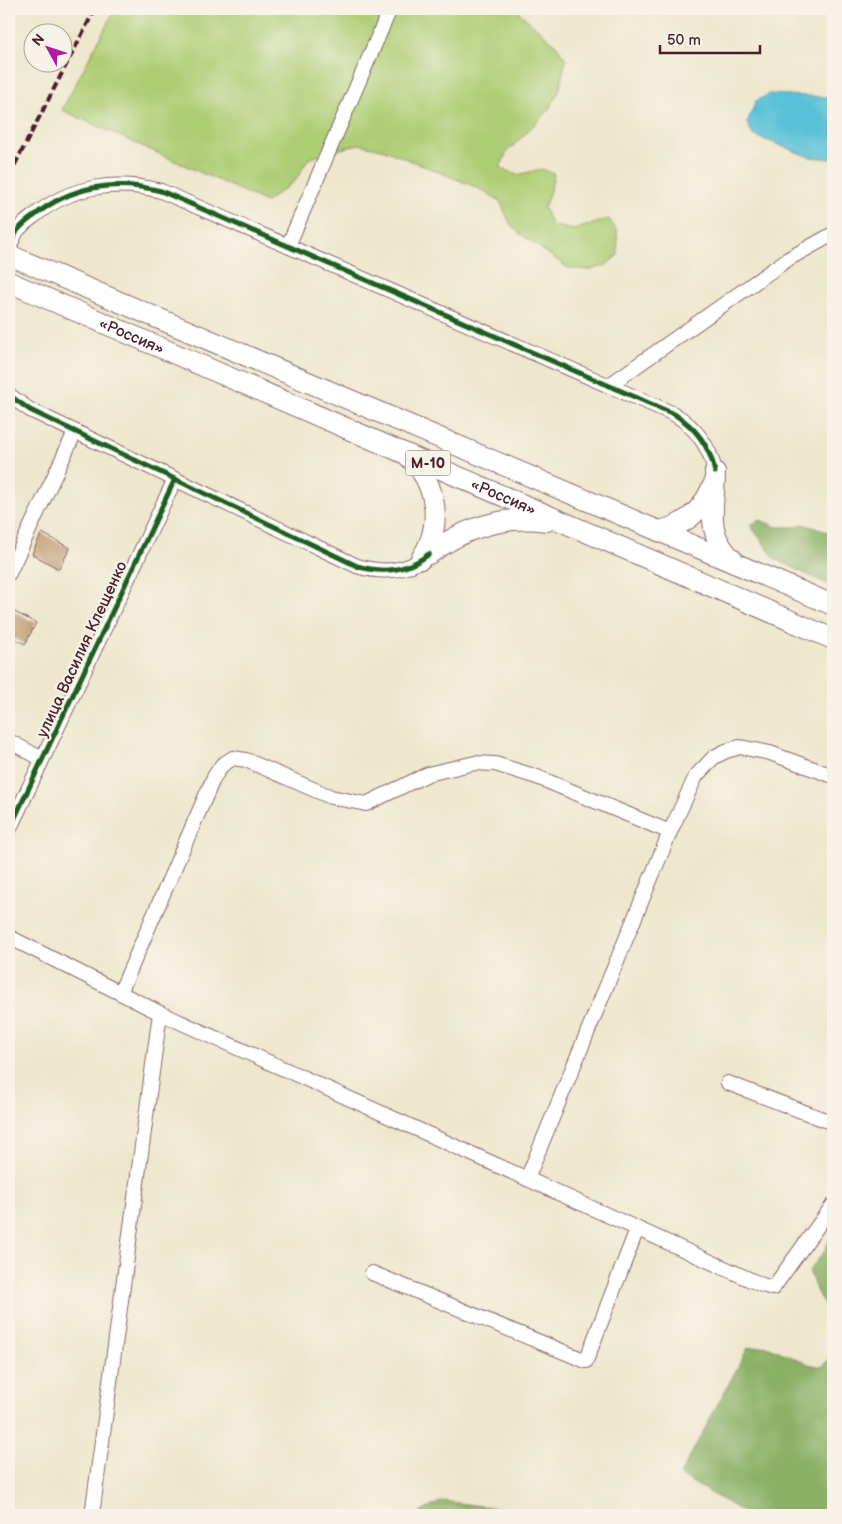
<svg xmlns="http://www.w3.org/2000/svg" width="842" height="1524" font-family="'Balsamiq Sans',sans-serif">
	<rect width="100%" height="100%" fill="#f7f3e8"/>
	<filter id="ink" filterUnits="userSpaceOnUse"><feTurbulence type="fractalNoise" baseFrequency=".02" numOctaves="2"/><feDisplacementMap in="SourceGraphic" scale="10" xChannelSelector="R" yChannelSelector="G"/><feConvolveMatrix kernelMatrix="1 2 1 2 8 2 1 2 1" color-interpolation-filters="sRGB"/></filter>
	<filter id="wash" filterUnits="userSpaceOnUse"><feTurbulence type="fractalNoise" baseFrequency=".0096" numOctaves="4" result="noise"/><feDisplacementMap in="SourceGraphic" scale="20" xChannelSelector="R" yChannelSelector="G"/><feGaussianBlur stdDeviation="1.12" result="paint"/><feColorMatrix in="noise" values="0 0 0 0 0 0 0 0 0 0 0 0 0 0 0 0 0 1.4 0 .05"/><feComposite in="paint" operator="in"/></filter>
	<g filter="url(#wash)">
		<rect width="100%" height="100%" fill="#eee7cd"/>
		<path fill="#aece75" stroke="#7c7650" d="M115 9H515L556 45 566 59 559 92 547 112 507 152 500 168 517 175 542 169 554 174 551 188 544 208 552 225 573 230 609 219 617 231 618 255 605 266 589 270 568 268 519 233 511 225 500 201 476 187 382 149 358 144 308 159 296 180 266 202 62 110Z"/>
		<path fill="#8ab166" stroke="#6a6848" d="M760 520 777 527H794L803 524 833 534V587L775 559 750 525Z
			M833 1232V1323L816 1290 809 1271 824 1252Z
			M833 1341V1515H748L680 1475 748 1348 767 1346 808 1364 822 1367 831 1357Z
			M442 1501 505 1509 517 1515H420L421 1512Z"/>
		<path fill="#59c1d7" stroke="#527081" d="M769 94 826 97 833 99V159L810 157 753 135 747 123 756 101Z"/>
		<g id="blocks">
			<path fill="#c3a078" d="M42 533 70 548 59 569 32 554Z
				M9 609 36 623 25 644 9 636Z"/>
		</g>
	</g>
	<g filter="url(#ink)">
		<use href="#blocks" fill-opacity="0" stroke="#836564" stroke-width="1"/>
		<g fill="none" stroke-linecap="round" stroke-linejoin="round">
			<defs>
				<path id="minor" d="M288 246 390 9
					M9 249C11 243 14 236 17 231 22 225 28 220 34 216 70 186 116 179 161 191L674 414C697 428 710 447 715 472
					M608 386 788 259 833 234
					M9 395 30 410 357 566C383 574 407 572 428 555
					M9 573 75 432
					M9 741 42 759
					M9 830 175 479
					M670 832 696 776 714 757 726 751 740 747 770 753 833 776
					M9 937 160 1013 762 1285 773 1288 833 1205
					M120 993 214 777 222 765 233 758 246 760 331 797 366 804 428 774 475 763 495 764 537 777 670 832 527 1179
					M728 1083 833 1123
					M372 1273 586 1361 637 1229
					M92 1515 160 1013"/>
				<g id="highway">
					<path d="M9 255 833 605"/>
					<path id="s1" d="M9 282C284 401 559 520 833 639"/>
					<path d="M408 456C437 483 444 525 421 559"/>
					<path d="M715 472C715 508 703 533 734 561"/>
					<path d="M659 531C684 526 702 511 712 487"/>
					<path d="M429 554C464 528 504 515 547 521"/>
				</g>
			</defs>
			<use href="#minor" stroke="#836564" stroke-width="16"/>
			<use href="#highway" stroke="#836564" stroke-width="22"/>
			<use href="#minor" stroke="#fff" stroke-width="14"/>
			<use href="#highway" stroke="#fff" stroke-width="20"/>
			<path stroke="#4a1f2b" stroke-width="4" stroke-dasharray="8 4" stroke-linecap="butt" d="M9 176 95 9"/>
			<defs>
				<path id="cycleway" d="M9 249C11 243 14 236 17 231 22 225 28 220 34 216 70 186 116 179 161 191L674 414C697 428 710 447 715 472
					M9 395 30 410 357 566C383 574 407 571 429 554
					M9 830 175 479"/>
			</defs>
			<use href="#cycleway" stroke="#f7f3e8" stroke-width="8"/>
			<use href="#cycleway" stroke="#1b5e20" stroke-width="5"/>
		</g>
	</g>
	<g text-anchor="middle" stroke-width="4.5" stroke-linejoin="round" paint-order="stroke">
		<rect fill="#f7f3e8" stroke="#7e5f64" stroke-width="1" x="405.5" y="450.5" width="45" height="25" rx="4"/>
		<g font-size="15" font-weight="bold" fill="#4a1f2b">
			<text x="428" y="468">М-10</text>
		</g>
		<g font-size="16" fill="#4a1f2b" stroke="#f7f3e8">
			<text dy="6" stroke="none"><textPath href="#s1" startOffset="134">«Россия»</textPath></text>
			<text dy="6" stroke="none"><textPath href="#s1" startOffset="539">«Россия»</textPath></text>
			<text transform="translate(81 649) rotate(-65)" y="6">улица Василия Клещенко</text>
		</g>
	</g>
	<rect width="842" height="1524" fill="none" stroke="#f7f3e8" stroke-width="30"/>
	<g transform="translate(48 48) rotate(310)"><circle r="24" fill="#f7f3e8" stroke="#b29e9c"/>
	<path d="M0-4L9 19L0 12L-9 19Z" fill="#b5179e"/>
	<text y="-8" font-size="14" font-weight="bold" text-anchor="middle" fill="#4a1f2b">N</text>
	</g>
	<path d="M660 45v8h100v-8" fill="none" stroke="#4a1f2b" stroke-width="2.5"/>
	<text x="667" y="45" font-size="15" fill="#4a1f2b" stroke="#f7f3e8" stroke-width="4" paint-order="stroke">50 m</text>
</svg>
